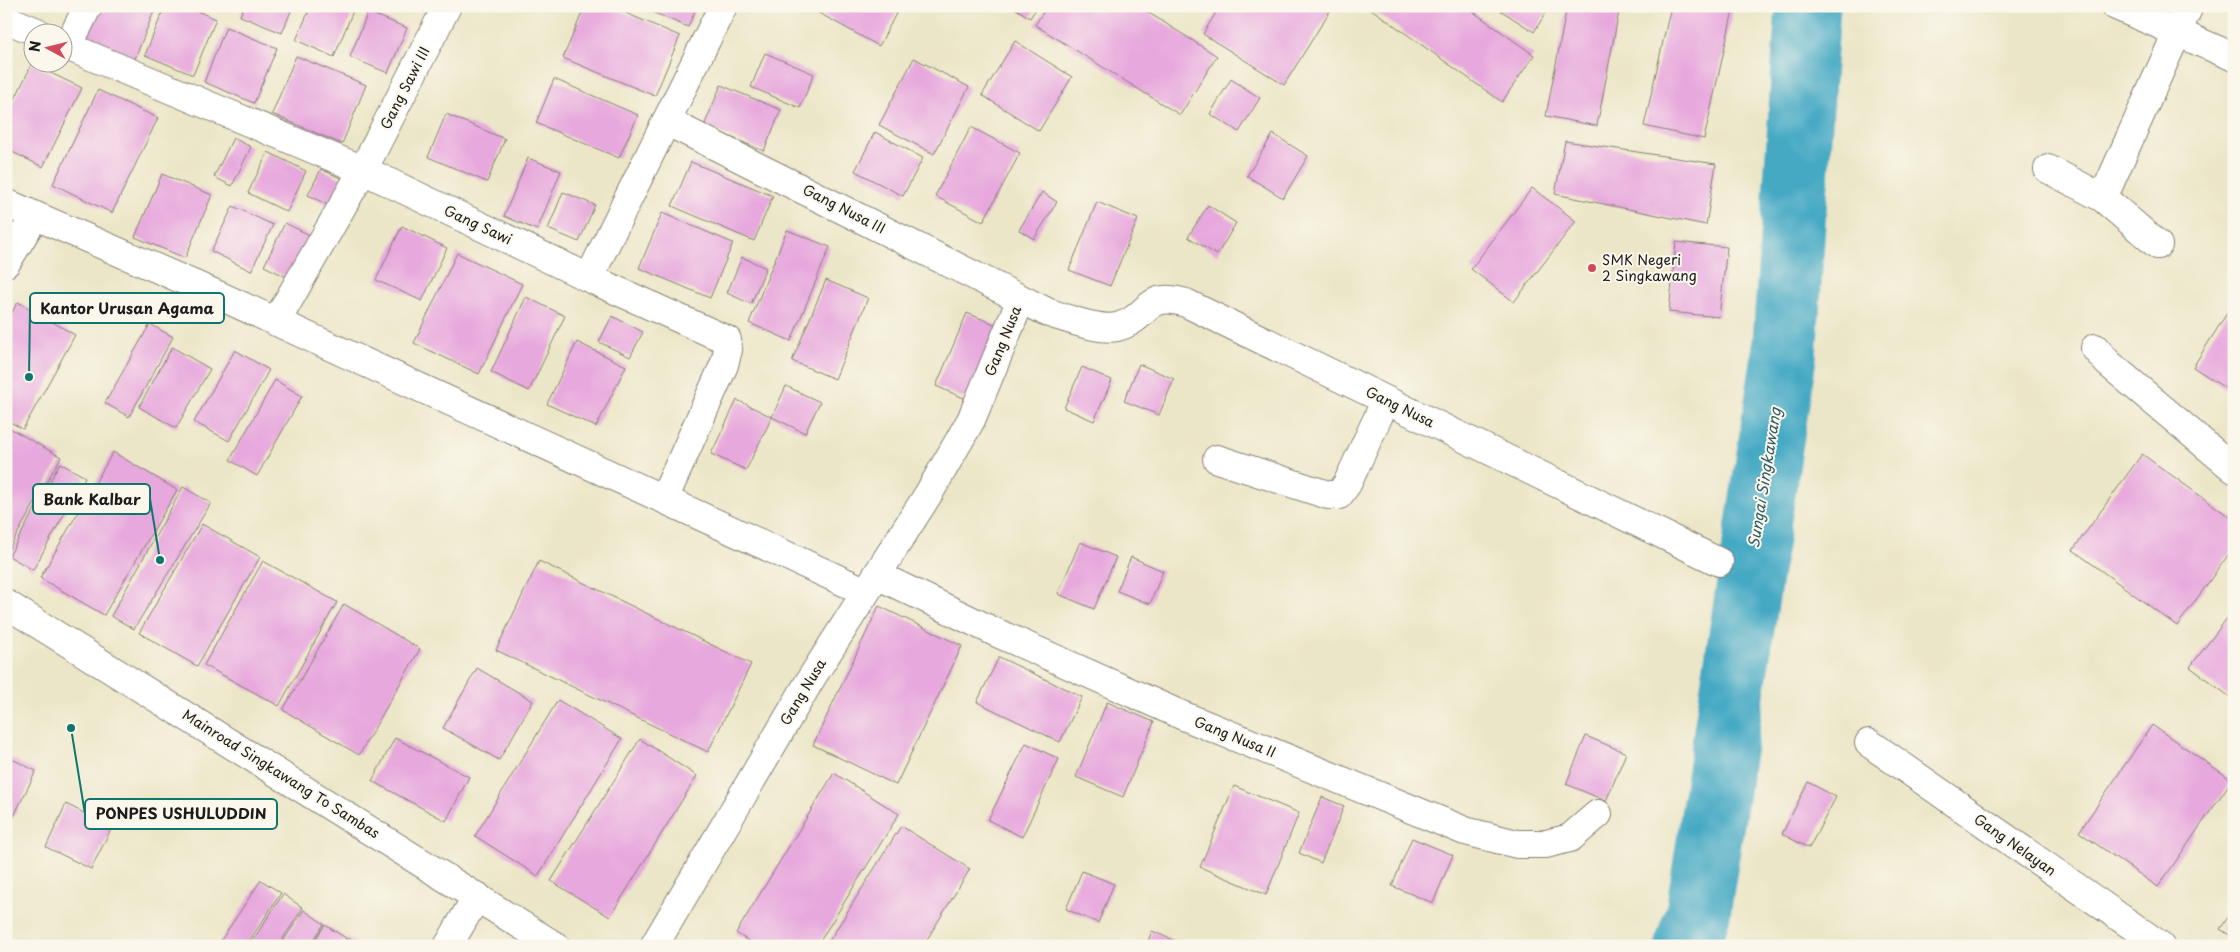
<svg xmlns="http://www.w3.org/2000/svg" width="2240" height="952" font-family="'Playpen Sans',sans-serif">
	<rect width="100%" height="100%" fill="#fbf7ec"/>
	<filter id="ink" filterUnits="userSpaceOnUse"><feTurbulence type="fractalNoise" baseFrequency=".02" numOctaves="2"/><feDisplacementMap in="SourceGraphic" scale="10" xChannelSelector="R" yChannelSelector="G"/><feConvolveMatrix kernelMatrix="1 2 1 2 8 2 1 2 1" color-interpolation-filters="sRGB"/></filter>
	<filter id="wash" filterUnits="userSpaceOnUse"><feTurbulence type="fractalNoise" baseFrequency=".0096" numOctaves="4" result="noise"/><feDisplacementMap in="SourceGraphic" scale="20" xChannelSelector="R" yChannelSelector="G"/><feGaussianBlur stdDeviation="1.12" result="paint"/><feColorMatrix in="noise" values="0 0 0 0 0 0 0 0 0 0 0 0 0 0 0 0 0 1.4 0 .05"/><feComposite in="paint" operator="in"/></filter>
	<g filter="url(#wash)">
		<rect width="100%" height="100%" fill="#ece6c8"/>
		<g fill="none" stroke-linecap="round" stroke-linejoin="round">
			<path stroke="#45a9c4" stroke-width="65" d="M1687 946 1698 913 1784 357 1808 6"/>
		</g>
		<g id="blocks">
			<path fill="#e7a8dd" d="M98 6H156L134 61 84 40Z
				M165 6H185L216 19 193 75 145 55Z
				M244 6H293L282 33 240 16Z
				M311 6H355L334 57 296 40Z
				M585 6H609L680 36 655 96 563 58Z
				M638 6H697L688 27Z
				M806 6H900L879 46Z
				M1012 6H1038L1030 18Z
				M1047 6H1138L1217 56 1180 115 1035 25Z
				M1220 6H1333L1284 85 1203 34Z
				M1367 6H1465L1534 55 1502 102Z
				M1494 6H1550L1534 32Z
				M1567 6H1620L1597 126 1546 116Z
				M1671 6H1734L1704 139 1644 126Z
				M368 12 407 28 388 73 350 57Z
				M226 27 277 48 254 103 204 82Z
				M1015 41 1072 77 1039 131 982 95Z
				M765 53 814 74 800 108 751 87Z
				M296 56 366 85 342 144 272 114Z
				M914 58 969 87 934 154 879 125Z
				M32 64 82 88 43 167 6 149V117Z
				M554 79 638 115 619 158 536 123Z
				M1231 79 1260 98 1239 132 1210 114Z
				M721 85 781 110 764 151 704 126Z
				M98 90 158 118 112 213 53 184Z
				M446 114 505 139 487 182 428 157Z
				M971 127 1020 153 983 222 935 196Z
				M875 132 923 158 903 196 855 171Z
				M1273 134 1308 156 1283 198 1247 176Z
				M233 138 251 147 232 186 214 177Z
				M1565 141 1716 164 1706 225 1555 194Z
				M268 152 306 171 287 212 248 193Z
				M528 158 561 171 537 230 504 216Z
				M691 162 773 196 754 241 672 206Z
				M321 169 347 181 334 208 308 195Z
				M162 174 212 195 185 258 135 237Z
				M1532 188 1576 221 1514 302 1471 269Z
				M563 192 595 205 579 242 548 229Z
				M1042 192 1057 202 1034 239 1019 230Z
				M1097 202 1138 219 1110 286 1069 270Z
				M1208 205 1236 223 1217 255 1188 237Z
				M233 206 273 225 251 271 211 251Z
				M662 213 733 243 710 298 639 268Z
				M285 223 314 237 293 280 264 266Z
				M402 226 447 248 422 301 376 280Z
				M787 230 830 247 791 341 749 323Z
				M1676 242 1727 247 1719 317 1669 312Z
				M457 253 522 284 479 374 414 343Z
				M742 257 766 268 751 304 727 293Z
				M826 280 868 298 835 379 792 361Z
				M526 297 565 316 529 391 491 372Z
				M18 302 75 335 23 429 6 420V322Z
				M2234 302V394L2193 367Z
				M967 313 1004 328 973 402 936 386Z
				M612 316 643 332 630 357 599 342Z
				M150 324 173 337 129 417 105 403Z
				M577 342 626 366 596 427 547 404Z
				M172 347 210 369 176 428 139 407Z
				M235 350 269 370 229 441 194 422Z
				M1139 364 1174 379 1159 415 1124 401Z
				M1082 367 1112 380 1094 421 1064 408Z
				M275 380 302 396 257 476 230 460Z
				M786 386 820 402 805 433 772 417Z
				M737 400 772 417 746 470 711 454Z
				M6 426 61 457 6 554Z
				M113 452 177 490 104 615 40 578Z
				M2142 454 2234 520V547L2177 626 2073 550Z
				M60 463 85 477 33 570 9 556Z
				M183 487 211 503 134 629 111 616Z
				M202 524 260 557 197 666 139 633Z
				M1080 542 1116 557 1094 609 1058 594Z
				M1131 557 1163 571 1150 604 1117 591Z
				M263 561 337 602 279 706 204 665Z
				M539 561 751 664 708 752 496 650Z
				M344 604 420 649 359 755 283 710Z
				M879 606 962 646 896 785 813 745Z
				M2234 609V700L2190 667Z
				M999 657 1082 697 1060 742 977 702Z
				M477 668 533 701 499 760 443 728Z
				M558 700 622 739 538 876 475 836Z
				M1107 702 1154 722 1123 797 1076 777Z
				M2152 725 2232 780 2158 887 2079 832Z
				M1586 736 1626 753 1606 801 1566 784Z
				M395 738 469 777 446 821 372 781Z
				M640 739 697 776 610 917 551 881Z
				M1026 743 1059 759 1022 837 988 820Z
				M6 756 36 771 13 818 6 814Z
				M834 773 899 814 817 946H756L736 933Z
				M1808 782 1836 797 1809 848 1782 834Z
				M1234 786 1299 813 1266 895 1200 867Z
				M1322 797 1344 806 1321 863 1299 853Z
				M66 804 112 827 91 869 46 847Z
				M901 826 970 869 923 946H826Z
				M1412 838 1453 855 1433 903 1392 886Z
				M1082 871 1114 884 1098 923 1066 909Z
				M261 880 281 893 246 946H217Z
				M283 894 303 908 278 946H249Z
				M2234 909V938L2220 929Z
				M304 910 324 924 310 946H280Z
				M325 925 346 938 341 946H311Z
				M1152 931 1187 946H1146Z
				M348 938 360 946H343Z"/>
		</g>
	</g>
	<g filter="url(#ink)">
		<use href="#blocks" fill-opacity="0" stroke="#848172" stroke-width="1"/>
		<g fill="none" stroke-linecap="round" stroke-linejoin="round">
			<defs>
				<path id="street" d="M2116 6 2234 57
					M6 19 37 32
					M62 44 363 170 589 278 727 340 728 350 724 365 664 499
					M68 46 88 6
					M666 121 1049 313C1066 318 1099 331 1117 327 1151 318 1143 290 1186 303L1719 562
					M2048 169 2103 198
					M6 203 218 295 864 591
					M2158 245 2103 198 2189 6
					M6 263 35 216
					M589 278 723 6
					M276 322 363 170 447 6
					M2095 348 2108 363 2234 469
					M1217 459 1328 495H1339L1347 484 1386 400
					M877 575 995 632 1179 714 1465 831 1517 844H1546L1570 838 1598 814
					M1869 743 2161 946
					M448 946 477 896
					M654 946 812 677 929 493 971 420 1021 299"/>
				<path id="secondary" d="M6 604 555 946"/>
			</defs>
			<use href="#street" stroke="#848172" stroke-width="30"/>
			<use href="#secondary" stroke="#848172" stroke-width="30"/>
			<use href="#street" stroke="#fff" stroke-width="28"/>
			<use href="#secondary" stroke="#fff" stroke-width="28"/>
		</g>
	</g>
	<circle fill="#d1495b" stroke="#fbf7ec" stroke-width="2" cx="1592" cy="268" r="5"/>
	<g text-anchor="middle" stroke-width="4" stroke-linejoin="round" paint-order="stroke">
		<g font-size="14" fill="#1c1c1c" stroke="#fbf7ec">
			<text transform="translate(405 88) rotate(-63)" y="5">Gang Sawi III</text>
			<text transform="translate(844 209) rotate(27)" y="5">Gang Nusa III</text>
			<text transform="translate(478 225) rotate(25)" y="5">Gang Sawi</text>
			<text transform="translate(1003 341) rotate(-68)" y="5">Gang Nusa</text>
			<text transform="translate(1400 407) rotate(26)" y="5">Gang Nusa</text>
			<text transform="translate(803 692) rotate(-59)" y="5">Gang Nusa</text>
			<text transform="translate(1235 737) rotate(22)" y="5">Gang Nusa II</text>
			<text transform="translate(281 774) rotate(32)" y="5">Mainroad Singkawang To Sambas</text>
			<text transform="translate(2015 845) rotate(35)" y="5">Gang Nelayan</text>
		</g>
		<g font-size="14" fill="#1c1c1c" stroke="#fbf7ec" text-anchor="start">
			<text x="1602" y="265">SMK Negeri<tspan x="1602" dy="16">2 Singkawang</tspan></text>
		</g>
		<g font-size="15" font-style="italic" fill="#2e5b68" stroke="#fbf7ec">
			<text transform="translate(1765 478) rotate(-81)" y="5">Sungai Singkawang</text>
		</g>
	</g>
	<path fill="none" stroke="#0f766e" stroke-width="2" d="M29 377L30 308M160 560L150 499M71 728L85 814"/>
	<g fill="#0f766e" stroke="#fbf7ec" stroke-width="2">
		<circle cx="29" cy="377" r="5"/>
		<circle cx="160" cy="560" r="5"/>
		<circle cx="71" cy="728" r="5"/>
	</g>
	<g fill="#fbf7ec" stroke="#0f766e" stroke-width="2">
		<rect x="30" y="293" width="194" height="30" rx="5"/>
		<rect x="33" y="484" width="117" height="30" rx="5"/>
		<rect x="85" y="799" width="192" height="30" rx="5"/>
	</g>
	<g font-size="15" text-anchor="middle" font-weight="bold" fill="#1c1c1c">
		<text x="127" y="314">Kantor Urusan Agama</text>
		<text x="92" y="505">Bank Kalbar</text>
		<text x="181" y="819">PONPES USHULUDDIN</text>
	</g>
	<rect width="2240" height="952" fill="none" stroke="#fbf7ec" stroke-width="25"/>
	<g transform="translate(48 48) rotate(277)"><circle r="24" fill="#fbf7ec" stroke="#a29f99"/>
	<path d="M0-4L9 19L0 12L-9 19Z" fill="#d1495b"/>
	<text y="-8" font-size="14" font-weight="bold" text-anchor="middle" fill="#1c1c1c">N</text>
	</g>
</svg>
